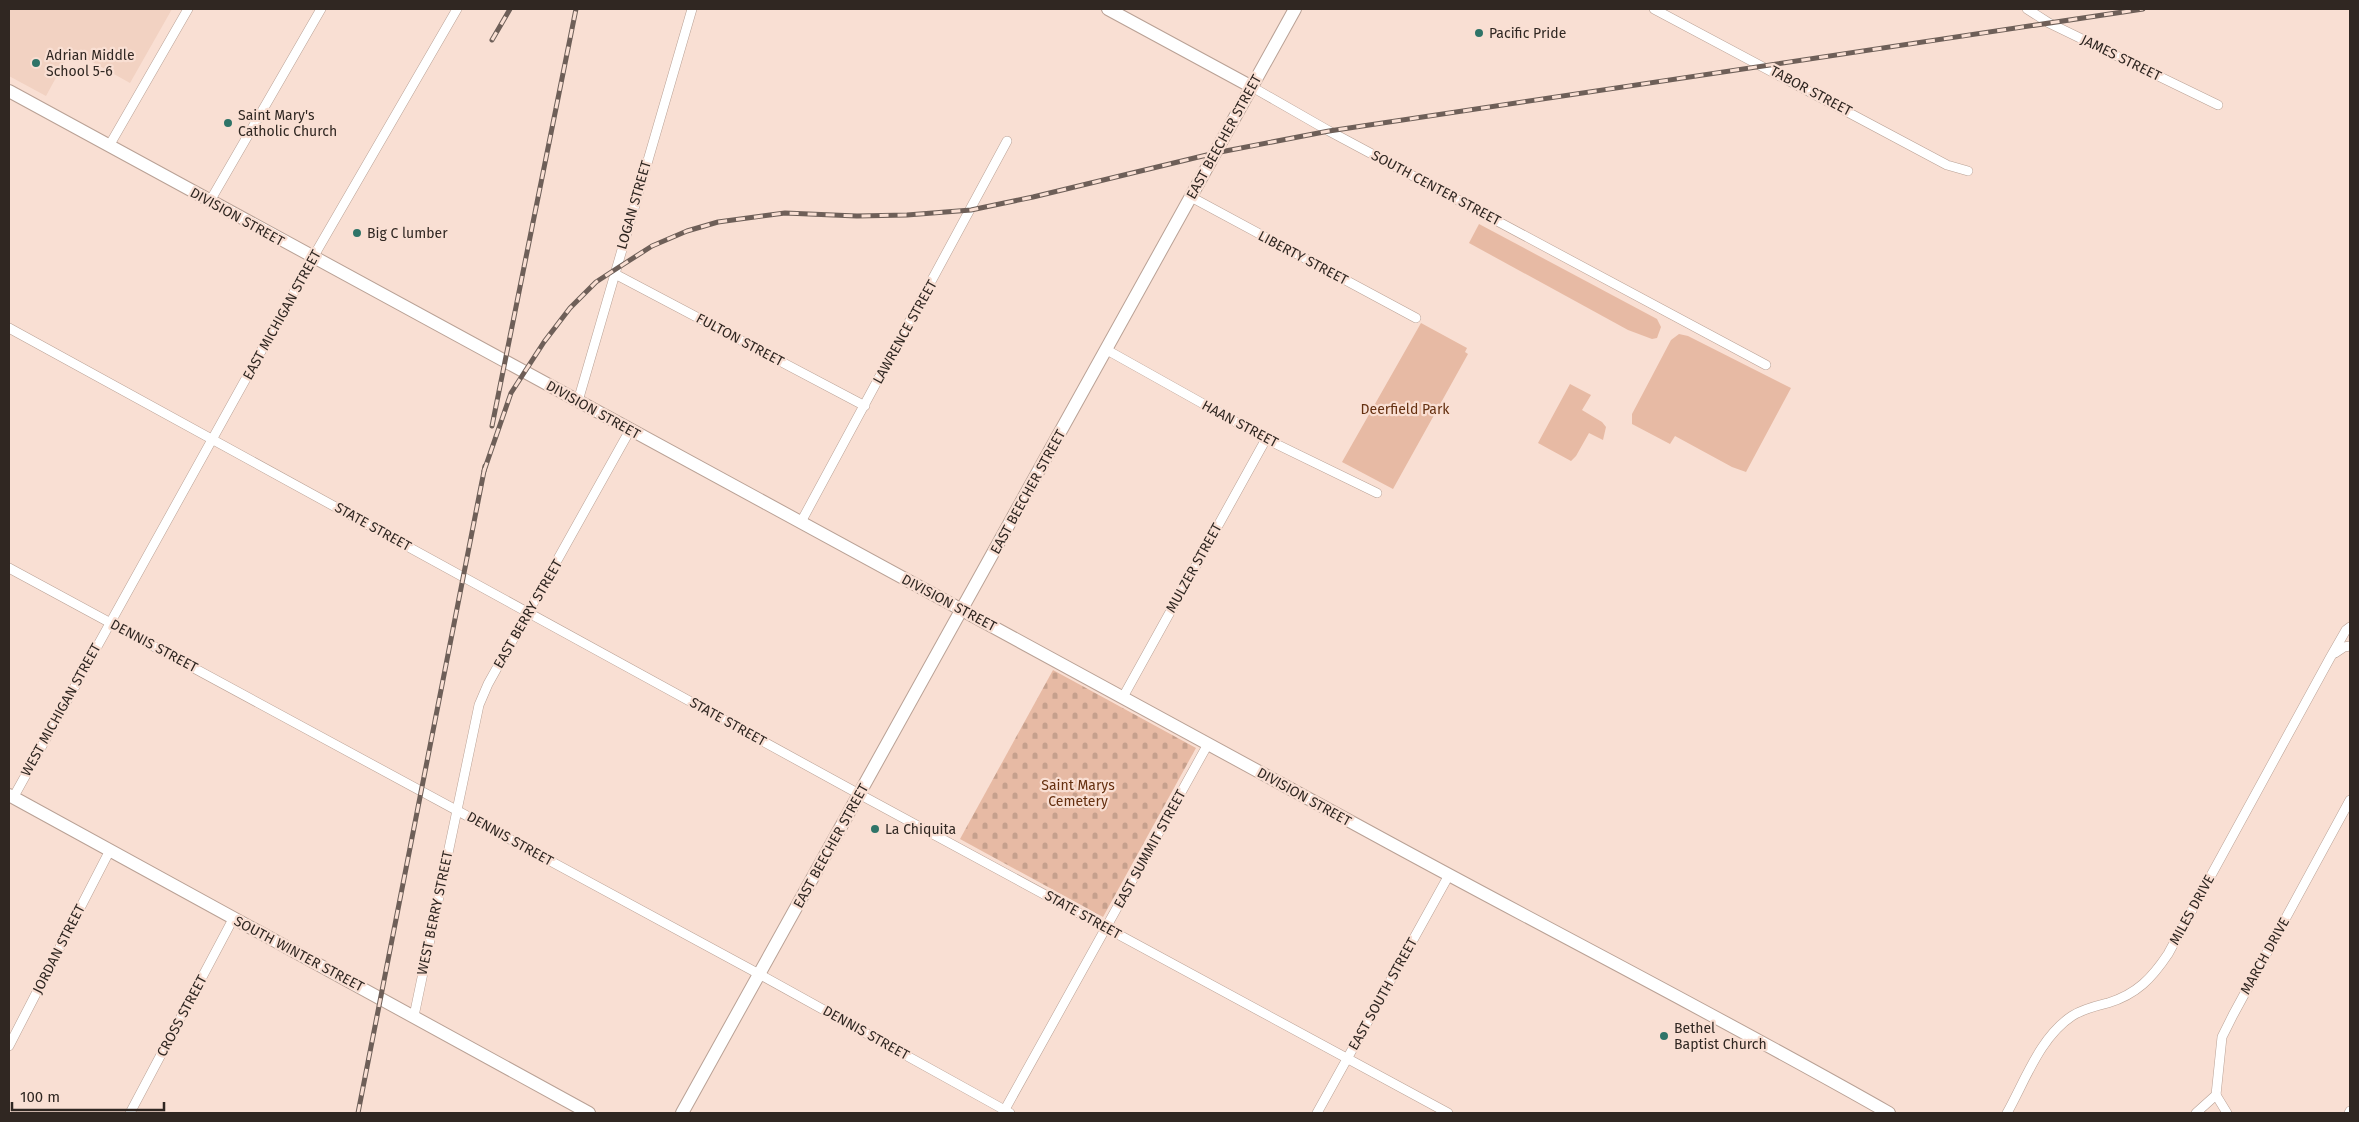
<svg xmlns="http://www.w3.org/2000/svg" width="2359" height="1122" viewBox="0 0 2359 1122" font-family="'Fira Sans',sans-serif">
<defs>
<pattern id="cemetery-stones" width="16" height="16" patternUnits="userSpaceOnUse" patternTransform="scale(1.25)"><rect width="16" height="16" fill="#e7baa4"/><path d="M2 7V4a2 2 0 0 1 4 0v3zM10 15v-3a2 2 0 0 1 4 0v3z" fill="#c6a08d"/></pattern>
</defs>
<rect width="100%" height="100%" fill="#f9dfd3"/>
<polygon fill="#f2d2c2" points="9,9 172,9 130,83 71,50 46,96 9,76"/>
<g fill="#e7baa4">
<polygon points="1479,224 1657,319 1661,327 1657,338 1652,339 1628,330 1469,243"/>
<polygon points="1421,323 1467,348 1465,352 1468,354 1393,489 1342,462"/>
<polygon points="1679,334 1688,336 1791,388 1746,472 1732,467 1675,436 1670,444 1632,424 1632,414 1671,340"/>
<polygon points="1570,384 1591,395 1582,410 1602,422 1606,427 1603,440 1589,433 1576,456 1571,461 1538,443"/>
</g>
<polygon fill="url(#cemetery-stones)" points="1053,670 1196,748 1103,917 960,839"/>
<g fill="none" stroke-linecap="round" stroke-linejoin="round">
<g stroke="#b9a195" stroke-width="10">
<g id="street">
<polyline points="1654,9 1947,165 1968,171"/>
<polyline points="2027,9 2049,23 2218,105"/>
<polyline points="1252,87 1329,131 1766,365"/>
<polyline points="109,146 188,9"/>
<polyline points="1191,197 1416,318"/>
<polyline points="210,201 321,9"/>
<polyline points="615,274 865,406"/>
<polyline points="9,328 859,794 1448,1113"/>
<polyline points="1107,350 1266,439 1377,493"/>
<polyline points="578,401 692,9"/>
<polyline points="801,522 1007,141"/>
<polyline points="9,568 759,974 1010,1113"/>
<polyline points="2335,653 2344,647 2350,646"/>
<polyline points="1123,697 1266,439"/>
<polyline points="13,798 319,247 457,9"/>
<polyline points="414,1016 479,705 488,684 630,430"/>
<polyline points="9,1046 109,852"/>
<polyline points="2216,1095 2227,1113"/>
<polyline points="130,1113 233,919"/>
<polyline points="1003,1113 1208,744"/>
<polyline points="1317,1113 1449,875"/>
<path d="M 2007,1113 C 2025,1081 2040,1037 2072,1016 C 2083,1009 2096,1006 2108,1003 C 2137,994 2152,978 2168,954 L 2330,658 L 2346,630 L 2350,627"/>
<polyline points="2196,1113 2216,1095 2222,1037 2233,1015 2350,800"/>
<polyline points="2349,1113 2350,1111"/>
</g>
</g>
<g stroke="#b9a195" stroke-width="14">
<g id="secondary">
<polyline points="1108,9 1252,87"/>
<path d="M 9,91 C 467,344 928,592 1388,842 C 1555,933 1724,1019 1889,1113"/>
<polyline points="9,795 589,1113"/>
<polyline points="682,1113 1295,9"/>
</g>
</g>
<use href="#street" stroke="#fff" stroke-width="9"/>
<use href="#secondary" stroke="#fff" stroke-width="12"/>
<g stroke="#6e5f58" stroke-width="5">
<g id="rail">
<polyline points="492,40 510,9"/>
<polyline points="492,426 576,9"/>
<polyline points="484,471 511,393 544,342 570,308 596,282 616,269 652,246 687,231 718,222 785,213 857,216 907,215 971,210 1033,197 1215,153 1329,131 2143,9"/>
<polyline points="358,1113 485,466"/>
</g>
</g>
<use href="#rail" stroke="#f9dfd3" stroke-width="3" stroke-dasharray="9" stroke-linecap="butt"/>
</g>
<g fill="#2f7468" stroke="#f9dfd3" stroke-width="2">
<circle cx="1479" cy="33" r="5"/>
<circle cx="36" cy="63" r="5"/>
<circle cx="228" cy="123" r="5"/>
<circle cx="357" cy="233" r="5"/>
<circle cx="875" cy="829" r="5"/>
<circle cx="1664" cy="1036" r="5"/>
</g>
<g text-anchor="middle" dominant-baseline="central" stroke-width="4.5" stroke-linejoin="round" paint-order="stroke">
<g font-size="14" fill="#302722" stroke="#f9dfd3" text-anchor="start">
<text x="1489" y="33">Pacific Pride</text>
<text x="46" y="55">Adrian Middle<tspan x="46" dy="16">School 5-6</tspan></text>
<text x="238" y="115">Saint Mary's<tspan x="238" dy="16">Catholic Church</tspan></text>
<text x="367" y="233">Big C lumber</text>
<text x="885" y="829">La Chiquita</text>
<text x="1674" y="1028">Bethel<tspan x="1674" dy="16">Baptist Church</tspan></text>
</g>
<g font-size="14" fill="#302722" stroke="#f9dfd3">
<text transform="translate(2121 58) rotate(26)">JAMES STREET</text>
<text transform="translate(1811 91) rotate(28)">TABOR STREET</text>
<text transform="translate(1224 137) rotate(-61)">EAST BEECHER STREET</text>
<text transform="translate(1436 188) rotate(28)">SOUTH CENTER STREET</text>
<text transform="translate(634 205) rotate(-74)">LOGAN STREET</text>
<text transform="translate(237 217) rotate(29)">DIVISION STREET</text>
<text transform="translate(1303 258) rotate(28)">LIBERTY STREET</text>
<text transform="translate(282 315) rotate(-61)">EAST MICHIGAN STREET</text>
<text transform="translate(905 332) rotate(-61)">LAWRENCE STREET</text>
<text transform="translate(740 340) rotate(28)">FULTON STREET</text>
<text transform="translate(593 410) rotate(29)">DIVISION STREET</text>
<text transform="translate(1240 424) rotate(28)">HAAN STREET</text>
<text transform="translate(1028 492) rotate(-61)">EAST BEECHER STREET</text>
<text transform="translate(373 527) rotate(29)">STATE STREET</text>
<text transform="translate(1194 568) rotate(-61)">MULZER STREET</text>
<text transform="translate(949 603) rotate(28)">DIVISION STREET</text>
<text transform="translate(528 614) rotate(-60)">EAST BERRY STREET</text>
<text transform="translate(154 646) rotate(28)">DENNIS STREET</text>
<text transform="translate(61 710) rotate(-61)">WEST MICHIGAN STREET</text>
<text transform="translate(728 722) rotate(29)">STATE STREET</text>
<text transform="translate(1304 797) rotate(29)">DIVISION STREET</text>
<text transform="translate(510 839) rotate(29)">DENNIS STREET</text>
<text transform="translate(831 846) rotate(-61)">EAST BEECHER STREET</text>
<text transform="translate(1150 849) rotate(-61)">EAST SUMMIT STREET</text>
<text transform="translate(2192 910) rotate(-61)">MILES DRIVE</text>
<text transform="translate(435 913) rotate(-78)">WEST BERRY STREET</text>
<text transform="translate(1083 915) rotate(29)">STATE STREET</text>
<text transform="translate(59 949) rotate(-63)">JORDAN STREET</text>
<text transform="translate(299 954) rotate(28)">SOUTH WINTER STREET</text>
<text transform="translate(2265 956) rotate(-61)">MARCH DRIVE</text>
<text transform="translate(1383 994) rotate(-61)">EAST SOUTH STREET</text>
<text transform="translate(182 1016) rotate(-62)">CROSS STREET</text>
<text transform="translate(866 1033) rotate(29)">DENNIS STREET</text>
</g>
<g font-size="14" fill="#653010" stroke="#f9dfd3">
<text x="1405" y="409">Deerfield Park</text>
<text x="1078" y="785">Saint Marys<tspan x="1078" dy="16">Cemetery</tspan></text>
</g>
</g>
<rect width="2359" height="1122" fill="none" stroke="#302722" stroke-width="20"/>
<path d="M12 1102v8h152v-8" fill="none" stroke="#302722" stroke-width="2.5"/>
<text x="20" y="1102" font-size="15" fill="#302722" stroke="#f9dfd3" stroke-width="4" paint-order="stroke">100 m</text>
</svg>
